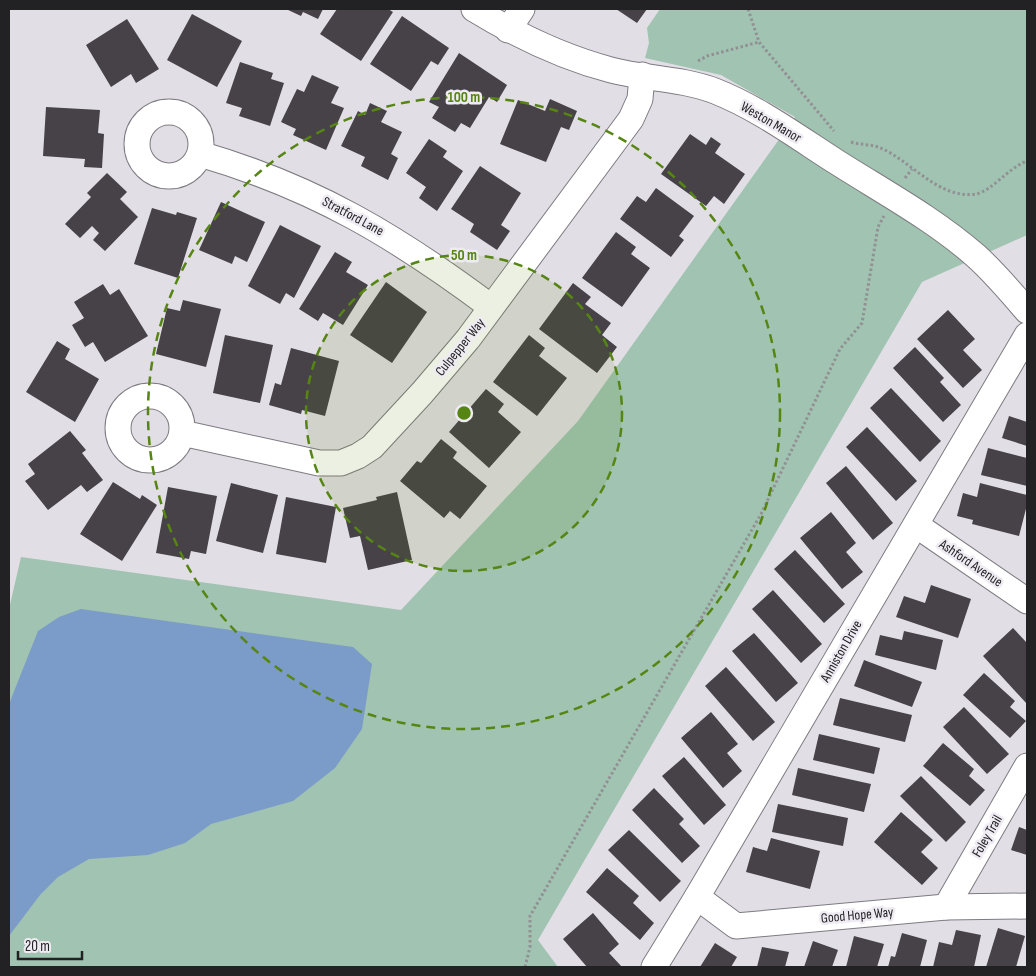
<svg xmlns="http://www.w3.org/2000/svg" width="1036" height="976" viewBox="0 0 1036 976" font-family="'Sofia Sans Condensed',sans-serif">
<rect width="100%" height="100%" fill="#e2dee5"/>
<polygon fill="#a0c4b1" points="660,9 1027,9 1027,235 922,282 538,940 558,967 9,967 9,609 21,557 401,610 578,421 795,117 721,75 645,58 649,43 647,28"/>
<polygon fill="#7b9bc9" points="81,609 353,647 372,664 362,729 335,768 293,801 211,824 185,843 148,855 89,859 58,877 40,895 9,936 9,704 38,631 59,617"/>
<g fill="#464248">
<polygon points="286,9 323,9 318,19 303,12 301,16"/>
<polygon points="337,9 388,9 393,12 361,61 320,34"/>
<polygon points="616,9 647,9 637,23"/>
<polygon points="192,14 242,41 217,87 167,60"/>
<polygon points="402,16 449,48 438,65 431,61 411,91 370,64"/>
<polygon points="127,19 159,69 136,83 131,74 111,87 86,45"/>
<polygon points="459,53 507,85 497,102 489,97 470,128 461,123 455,132 432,118 439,107 429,102"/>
<polygon points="240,62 273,73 271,79 284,83 270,126 239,116 242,108 226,103"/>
<polygon points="312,75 339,87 331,103 344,108 326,150 293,135 296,129 281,122 297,89 304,92"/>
<polygon points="550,99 577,111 569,130 561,127 546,162 500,144 518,100 545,111"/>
<polygon points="370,103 387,111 381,122 402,132 391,154 398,158 388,180 361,166 365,157 341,146 358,111 365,115"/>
<polygon points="46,107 100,110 98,133 104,134 102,168 84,167 85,159 43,156"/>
<polygon points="690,134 706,145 711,137 721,144 715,153 745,174 724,204 714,196 706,206 661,174"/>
<polygon points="429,139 447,151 443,157 463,171 437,211 419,198 426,187 406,173"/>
<polygon points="480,166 521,193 501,225 510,231 497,250 470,232 474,224 451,209"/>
<polygon points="107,173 127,192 120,199 138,217 105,251 93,240 99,233 92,226 80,238 65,224 91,197 87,193"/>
<polygon points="656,188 694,216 679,236 684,240 671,257 620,219 637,196 646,202"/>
<polygon points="221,202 265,222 247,262 235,256 232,264 199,250"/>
<polygon points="152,208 176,215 177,212 197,218 178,278 134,264"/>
<polygon points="280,225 321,246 294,298 286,293 280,304 248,286"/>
<polygon points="616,232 636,247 631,254 650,268 622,307 582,278"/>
<polygon points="335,252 352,262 346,272 368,285 343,325 323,313 318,321 299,309"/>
<polygon points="386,282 427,312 392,363 350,335"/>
<polygon points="573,283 591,297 585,304 611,323 602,335 617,347 597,373 539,329"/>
<polygon points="103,284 110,295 119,289 148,336 105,362 93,342 85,347 72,325 84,318 74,302"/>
<polygon points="183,300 221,309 206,367 156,354 167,308 180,311"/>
<polygon points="948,310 975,339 963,350 982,370 963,388 917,339"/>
<polygon points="225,335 273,345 260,403 213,393"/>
<polygon points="529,335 545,348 539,356 567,378 537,416 493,382"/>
<polygon points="57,341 70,349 65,359 99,379 75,422 26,392"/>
<polygon points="915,347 944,378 940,382 961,405 943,422 893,368"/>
<polygon points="291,348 339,361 325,416 302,410 301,414 269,405 275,383 281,385"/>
<polygon points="891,388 941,441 920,462 870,408"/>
<polygon points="486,389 504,404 498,412 521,432 489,468 449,432"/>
<polygon points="1009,416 1027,422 1027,446 1002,438"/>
<polygon points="867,427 917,481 896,501 846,447"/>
<polygon points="70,431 86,450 82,453 103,480 87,492 81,485 48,510 25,481 35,474 28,464"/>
<polygon points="441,439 457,452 453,458 487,486 460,519 450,511 444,518 400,481 417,461 421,463"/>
<polygon points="988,448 1027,458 1027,486 981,475"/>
<polygon points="846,466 893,523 873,540 826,483"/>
<polygon points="113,482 140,499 142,495 157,505 122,561 80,534"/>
<polygon points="231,483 278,495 263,553 216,541"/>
<polygon points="980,483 1027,495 1027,505 1019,536 972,524 973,520 957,516 963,493 977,497"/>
<polygon points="168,487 217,496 206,554 191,551 189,559 156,553"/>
<polygon points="397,492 412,560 368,570 360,536 350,538 343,508 377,500 376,497"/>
<polygon points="286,497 336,507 326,563 276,554"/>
<polygon points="831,512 856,543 846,552 863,572 842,589 800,538"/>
<polygon points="795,550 845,604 824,623 774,569"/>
<polygon points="931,585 971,599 958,638 896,617 904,596 925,603"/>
<polygon points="773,590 822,644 801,663 752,609"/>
<polygon points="1013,628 1027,643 1027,704 983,656"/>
<polygon points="904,631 943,640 936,670 875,655 880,635 902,640"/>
<polygon points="754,633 798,683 776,702 732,651"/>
<polygon points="864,660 922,682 912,707 854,686"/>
<polygon points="726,667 775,722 753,741 705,686"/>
<polygon points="984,673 1015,701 1010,707 1026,721 1010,738 963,695"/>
<polygon points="840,698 912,715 905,742 833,725"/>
<polygon points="964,707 1009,754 987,774 943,727"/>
<polygon points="711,712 738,744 727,753 742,771 723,788 681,738"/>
<polygon points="819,734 880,748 874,774 813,760"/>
<polygon points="943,743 974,769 969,776 985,790 970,806 923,766"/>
<polygon points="684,757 726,805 704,825 662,776"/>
<polygon points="798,768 871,784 864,812 792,795"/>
<polygon points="921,776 966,822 946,842 900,796"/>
<polygon points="654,788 684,819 679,824 700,846 682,863 632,810"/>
<polygon points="778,804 848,818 843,846 772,832"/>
<polygon points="901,812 933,840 921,852 938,868 922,885 874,842"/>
<polygon points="1019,827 1027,830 1027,855 1011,850"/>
<polygon points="629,830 681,881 660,902 608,850"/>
<polygon points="771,838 820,851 810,889 746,872 753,847 767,851"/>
<polygon points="607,868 639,896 633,903 654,923 640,940 586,892"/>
<polygon points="593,913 619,944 609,953 622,967 587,967 563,939"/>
<polygon points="998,928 1025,936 1016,967 986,967"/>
<polygon points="956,930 981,935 974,967 933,967 939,942 952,945"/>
<polygon points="902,933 927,940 920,967 888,967 891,956 895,957"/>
<polygon points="854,936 884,944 877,967 846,967"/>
<polygon points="813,941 838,950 832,967 804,967"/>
<polygon points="715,943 737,957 731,967 700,967"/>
<polygon points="762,947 789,952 785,967 757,967"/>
</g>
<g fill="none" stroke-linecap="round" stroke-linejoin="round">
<g stroke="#7e7b81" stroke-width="27">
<g id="minor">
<path d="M 474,9 C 518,36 562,57 611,70 C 645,79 681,78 715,91 C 758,108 796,136 835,161 C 882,191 934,219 976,256 C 995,273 1011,292 1027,311"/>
<polyline points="508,30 522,9"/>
<circle cx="169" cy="144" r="32"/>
<path d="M 200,154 C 314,187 396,236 491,307"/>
<circle cx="150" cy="428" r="32"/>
<polyline points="182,433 319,463 341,463 358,456 372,447 422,393 468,339 631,119 640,99 642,75"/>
<polyline points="916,525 1027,601"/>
<polyline points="697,897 736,926 946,907 1027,906"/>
<polyline points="946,907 1027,766"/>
<polyline points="654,967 697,897 1027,335"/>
</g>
</g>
<g stroke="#939095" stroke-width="3" stroke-dasharray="2.5 2.5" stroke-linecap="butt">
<polyline points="748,9 759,42 834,131"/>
<polyline points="698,61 707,56 759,42"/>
<path d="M 851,142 C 860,145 869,144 878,147 C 910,159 938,200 976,194 C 992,191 1008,168 1027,161"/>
<polyline points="905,178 912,169"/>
<polyline points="525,967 530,947 530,916 761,514 840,349 862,323 878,227 884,216"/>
</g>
<use href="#minor" stroke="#fff" stroke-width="25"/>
</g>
<circle cx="464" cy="413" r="158" fill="#578513" fill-opacity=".12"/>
<g fill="none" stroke="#578513" stroke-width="2.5" stroke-dasharray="9 6">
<circle cx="464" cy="413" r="158"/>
<circle cx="464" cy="413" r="316"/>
</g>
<g text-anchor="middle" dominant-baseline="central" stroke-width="5" stroke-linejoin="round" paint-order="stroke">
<g font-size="14" fill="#222123" stroke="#efebf2">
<text transform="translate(771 122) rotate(30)">Weston Manor</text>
<text transform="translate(353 216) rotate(28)">Stratford Lane</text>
<text transform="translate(460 347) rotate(-51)">Culpepper Way</text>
<text transform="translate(971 563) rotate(34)">Ashford Avenue</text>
<text transform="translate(841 651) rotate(-60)">Anniston Drive</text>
<text transform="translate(987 836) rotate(-60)">Foley Trail</text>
<text transform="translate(857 915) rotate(-5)">Good Hope Way</text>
</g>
</g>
<circle cx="464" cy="413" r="8" fill="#578513" stroke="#efebf2" stroke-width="2.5"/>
<g font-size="15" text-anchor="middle" font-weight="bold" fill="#578513" stroke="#efebf2" stroke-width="5" stroke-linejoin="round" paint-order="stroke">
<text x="464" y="102">100 m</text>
<text x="464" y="260">50 m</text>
</g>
<rect width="1036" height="976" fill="none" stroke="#222123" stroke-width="20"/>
<path d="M18 951v8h64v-8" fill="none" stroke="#222123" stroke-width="2.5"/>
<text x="25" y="951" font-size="15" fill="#222123" stroke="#efebf2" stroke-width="4" paint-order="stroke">20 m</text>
</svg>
